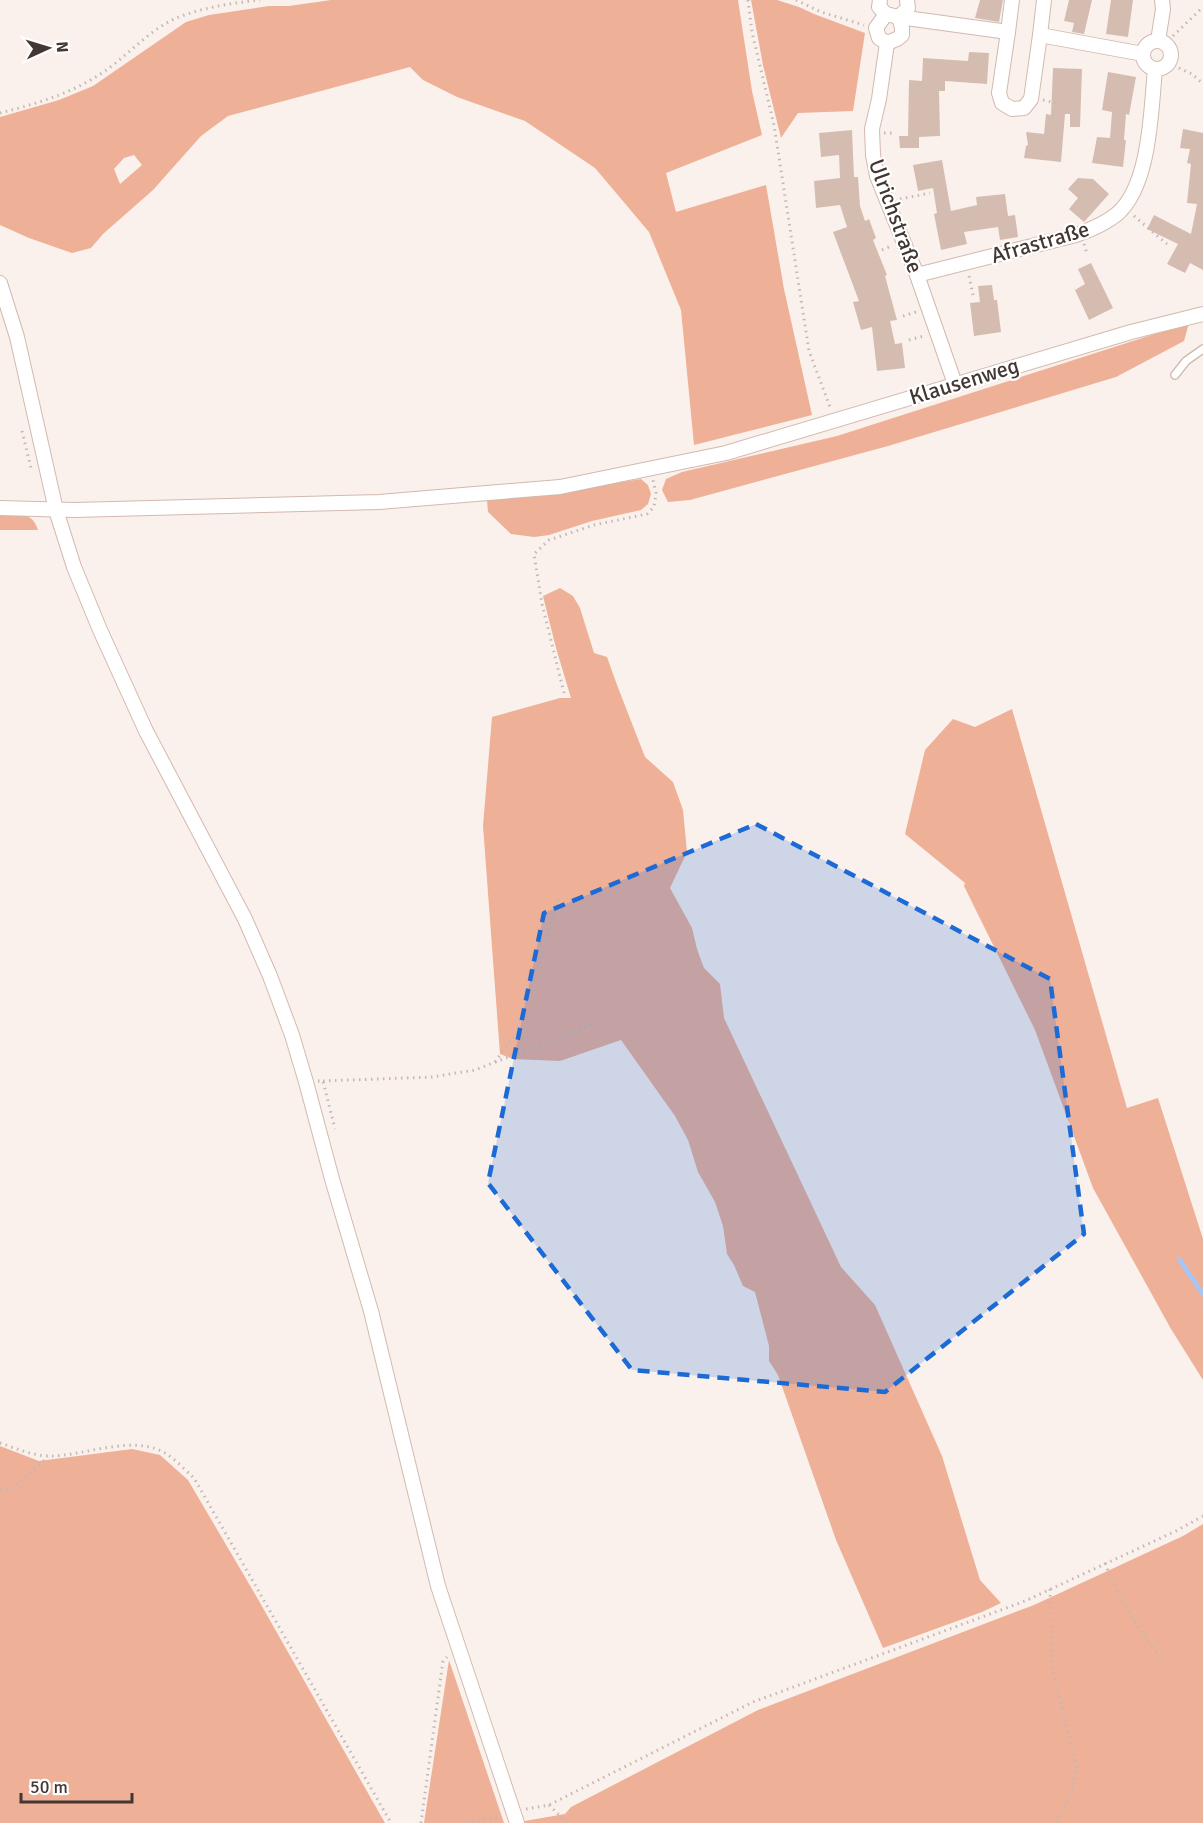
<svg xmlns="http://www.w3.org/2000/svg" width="1203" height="1823" viewBox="0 0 1203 1823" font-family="Signika,sans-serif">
<rect width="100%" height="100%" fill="#fbf1ec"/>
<g fill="#eeb096" fill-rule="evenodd">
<path d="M 331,0 L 738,0 L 752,91 L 762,135 L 666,173 L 676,212 L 766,185 L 784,289 L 812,415 L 694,445 L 681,310 L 649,232 L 595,168 L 525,121 L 457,97 L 423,80 L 410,67 L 228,116 L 201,136 L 153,190 L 103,234 L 91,248 L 72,253 L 29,238 L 0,225 L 0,117 L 59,100 L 93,86 L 186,22 L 209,15 L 269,6 L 289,6 ZM 134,155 L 142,165 L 120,184 L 114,169 L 124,158 Z"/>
<polygon points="751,0 777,0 799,7 814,14 865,33 853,111 798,113 781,138 763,65"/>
<polygon points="1189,323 1184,341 1116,377 888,446 690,500 668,502 662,490 666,479 682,472 837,436"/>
<polygon points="641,479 648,485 651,494 648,504 641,510 592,521 549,535 534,537 511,534 488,512 487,500 558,492"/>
<path d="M 0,515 C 17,515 32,510 38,530 L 0,530 Z"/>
<polygon points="560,588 573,596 580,608 594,653 607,657 617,685 645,757 673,782 683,810 687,852 670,888 692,928 697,949 704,968 720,984 724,1018 841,1267 875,1305 942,1456 980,1580 1001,1603 982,1612 883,1648 836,1540 778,1375 769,1361 769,1346 755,1292 743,1286 734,1265 727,1254 723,1226 715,1202 698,1172 688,1140 675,1116 621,1040 560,1061 513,1059 500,1054 483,826 492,717 560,698 571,698 556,648 543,596"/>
<polygon points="1012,709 1127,1108 1158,1098 1203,1239 1203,1380 1171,1329 1093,1188 1035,1030 964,886 965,883 905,834 925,750 953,719 975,727"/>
<polygon points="0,1446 39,1461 132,1449 160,1455 188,1480 255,1594 385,1823 0,1823"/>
<polygon points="1203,1524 1203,1823 513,1823 565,1814 571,1807 758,1710 1034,1605 1183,1536"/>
<polygon points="449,1660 504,1823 424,1823"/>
</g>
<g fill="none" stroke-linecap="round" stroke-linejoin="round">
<polyline stroke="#a3c7fc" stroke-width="4.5" points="1179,1259 1203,1294"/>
</g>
<g fill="#d5bcb1">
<polygon points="980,0 1003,0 999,22 975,18"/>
<polygon points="1069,0 1092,0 1084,34 1072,32 1074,23 1064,21"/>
<polygon points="1111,0 1133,0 1128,37 1106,34"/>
<polygon points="969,52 989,53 987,84 945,81 945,91 939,91 940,136 919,137 919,148 900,148 899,136 908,136 909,80 922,81 923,58 968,61"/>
<polygon points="1053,68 1082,69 1080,127 1070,127 1070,114 1065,114 1061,162 1024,158 1026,146 1028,145 1026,132 1044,134 1046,114 1051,115"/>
<polygon points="1108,72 1136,77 1129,115 1126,114 1124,140 1126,140 1123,167 1092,163 1097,137 1110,138 1112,112 1102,110"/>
<polygon points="1183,129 1203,133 1203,270 1190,263 1185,273 1167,264 1178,244 1147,229 1154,215 1191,234 1197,204 1187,203 1191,164 1187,163 1190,149 1180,148"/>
<polygon points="852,130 854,177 858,177 860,206 865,221 869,219 876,238 873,240 887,275 885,276 897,320 890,321 895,344 902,343 905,368 877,371 872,327 861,330 853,302 859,301 833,232 847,227 840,205 816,208 814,181 840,178 839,155 821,157 819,133"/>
<polygon points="942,160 951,211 977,205 976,197 1005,194 1008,216 1015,215 1018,237 1000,240 998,227 964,232 967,244 941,250 934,214 937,213 933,188 918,191 913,165"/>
<polygon points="1078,178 1093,179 1109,194 1084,222 1069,209 1078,198 1068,189"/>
<polygon points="1091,263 1113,308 1089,320 1075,290 1085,284 1078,269"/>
<polygon points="992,285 994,300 997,300 1001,332 974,336 970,303 980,302 978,286"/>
</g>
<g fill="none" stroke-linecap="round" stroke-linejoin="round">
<g stroke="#d2b9af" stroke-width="10">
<polyline id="service" points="1175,375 1186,361 1203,349"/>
</g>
<g stroke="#d2b9af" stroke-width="16">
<g id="minor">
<polyline points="880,0 879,7 886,14 899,17 908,8 907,0"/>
<polyline points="1044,0 1040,35 1143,54"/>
<polyline points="886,14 876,28 879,38 887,43 879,99 872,129 873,155 877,176 917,275 955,384"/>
<polyline points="1008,32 1012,0"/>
<polyline points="1158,41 1163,9 1162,0"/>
<circle cx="1157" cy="55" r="14"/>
<polyline points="887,43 897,39 902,35 902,28 899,17 1008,32 999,93 1002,103 1012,109 1024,108 1031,99 1040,35"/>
<path d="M 917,275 L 1076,235 C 1090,230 1105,224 1117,214 C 1150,186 1151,111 1155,69"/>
<polyline points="0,283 17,337 56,510 74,567 100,630 146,731 245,919 270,976 292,1035 306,1082 332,1179 371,1311 438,1586 517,1823"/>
<polyline points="0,508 74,510 379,502 560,487 726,453 1131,332 1203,314"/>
</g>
</g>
<g stroke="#c3b9b4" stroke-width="3" stroke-dasharray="1.5 4.5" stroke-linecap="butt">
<polyline points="748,0 752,32 774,125 809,351 830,407"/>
<polyline points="796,0 821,12 864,25"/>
<polyline points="1173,36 1203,7"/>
<polyline points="1168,63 1192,74 1203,84"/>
<polyline points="1043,100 1056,103"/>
<path d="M 0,113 C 32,105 66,95 94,78 C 124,61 148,29 179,17 C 205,7 233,3 260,0"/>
<polyline points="884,133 894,133"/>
<polyline points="900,199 930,193"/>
<polyline points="1134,216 1167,244"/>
<polyline points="1084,244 1087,254"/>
<polyline points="882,250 891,246"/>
<polyline points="969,276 973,295"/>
<polyline points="903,316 916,312"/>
<polyline points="909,340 924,336"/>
<polyline points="22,431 31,468"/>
<polyline points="564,693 542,604 534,554 549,540 594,525 647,514 654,507 656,493 653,480"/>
<polyline points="495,1062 516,1033 559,899"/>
<polyline points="318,1081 323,1081 335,1129"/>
<polyline points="323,1081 432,1077 475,1070 598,1022"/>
<path d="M 0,1443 C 15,1448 33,1456 50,1456 C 84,1456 133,1434 165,1453 C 175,1459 185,1470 194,1478 L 391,1823"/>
<polyline points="0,1490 10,1490 48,1457"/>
<path d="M 1105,1563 C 1119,1599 1137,1627 1160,1657"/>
<polyline points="1050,1589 1052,1669 1077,1767 1072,1791 1059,1816 1058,1823"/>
<polyline points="549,1805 567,1823"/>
<polyline points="526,1809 549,1805 753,1702 1025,1601 1176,1531 1203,1516"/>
<polyline points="421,1823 443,1661 447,1657"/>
<polyline points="466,1823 500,1816"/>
</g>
<use href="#service" stroke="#fff" stroke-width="7"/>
<use href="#minor" stroke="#fff" stroke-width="14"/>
</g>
<path fill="#1c6ad5" fill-opacity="0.2" stroke="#1c6ad5" stroke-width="4.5" stroke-dasharray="12 8" stroke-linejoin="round" d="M 756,824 L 1050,979 L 1084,1234 L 885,1392 L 632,1370 L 488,1183 L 544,913 Z"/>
<g text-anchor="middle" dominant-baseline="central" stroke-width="4.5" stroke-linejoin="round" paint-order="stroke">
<g font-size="22" fill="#423733" stroke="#fff">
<text transform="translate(896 216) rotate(70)">Ulrichstraße</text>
<text transform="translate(1040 242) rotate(-16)">Afrastraße</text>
<text transform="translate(964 381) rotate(-17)">Klausenweg</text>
</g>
</g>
<g transform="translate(48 48) rotate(86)" stroke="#ffffff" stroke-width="4.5" paint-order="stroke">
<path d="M0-4.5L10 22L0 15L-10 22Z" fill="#423733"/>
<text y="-9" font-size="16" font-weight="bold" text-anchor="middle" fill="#423733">N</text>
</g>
<path d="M21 1793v9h111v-9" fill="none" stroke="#423733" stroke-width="3"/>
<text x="30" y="1793" font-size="18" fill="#423733" stroke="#ffffff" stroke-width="4.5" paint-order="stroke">50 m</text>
</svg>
